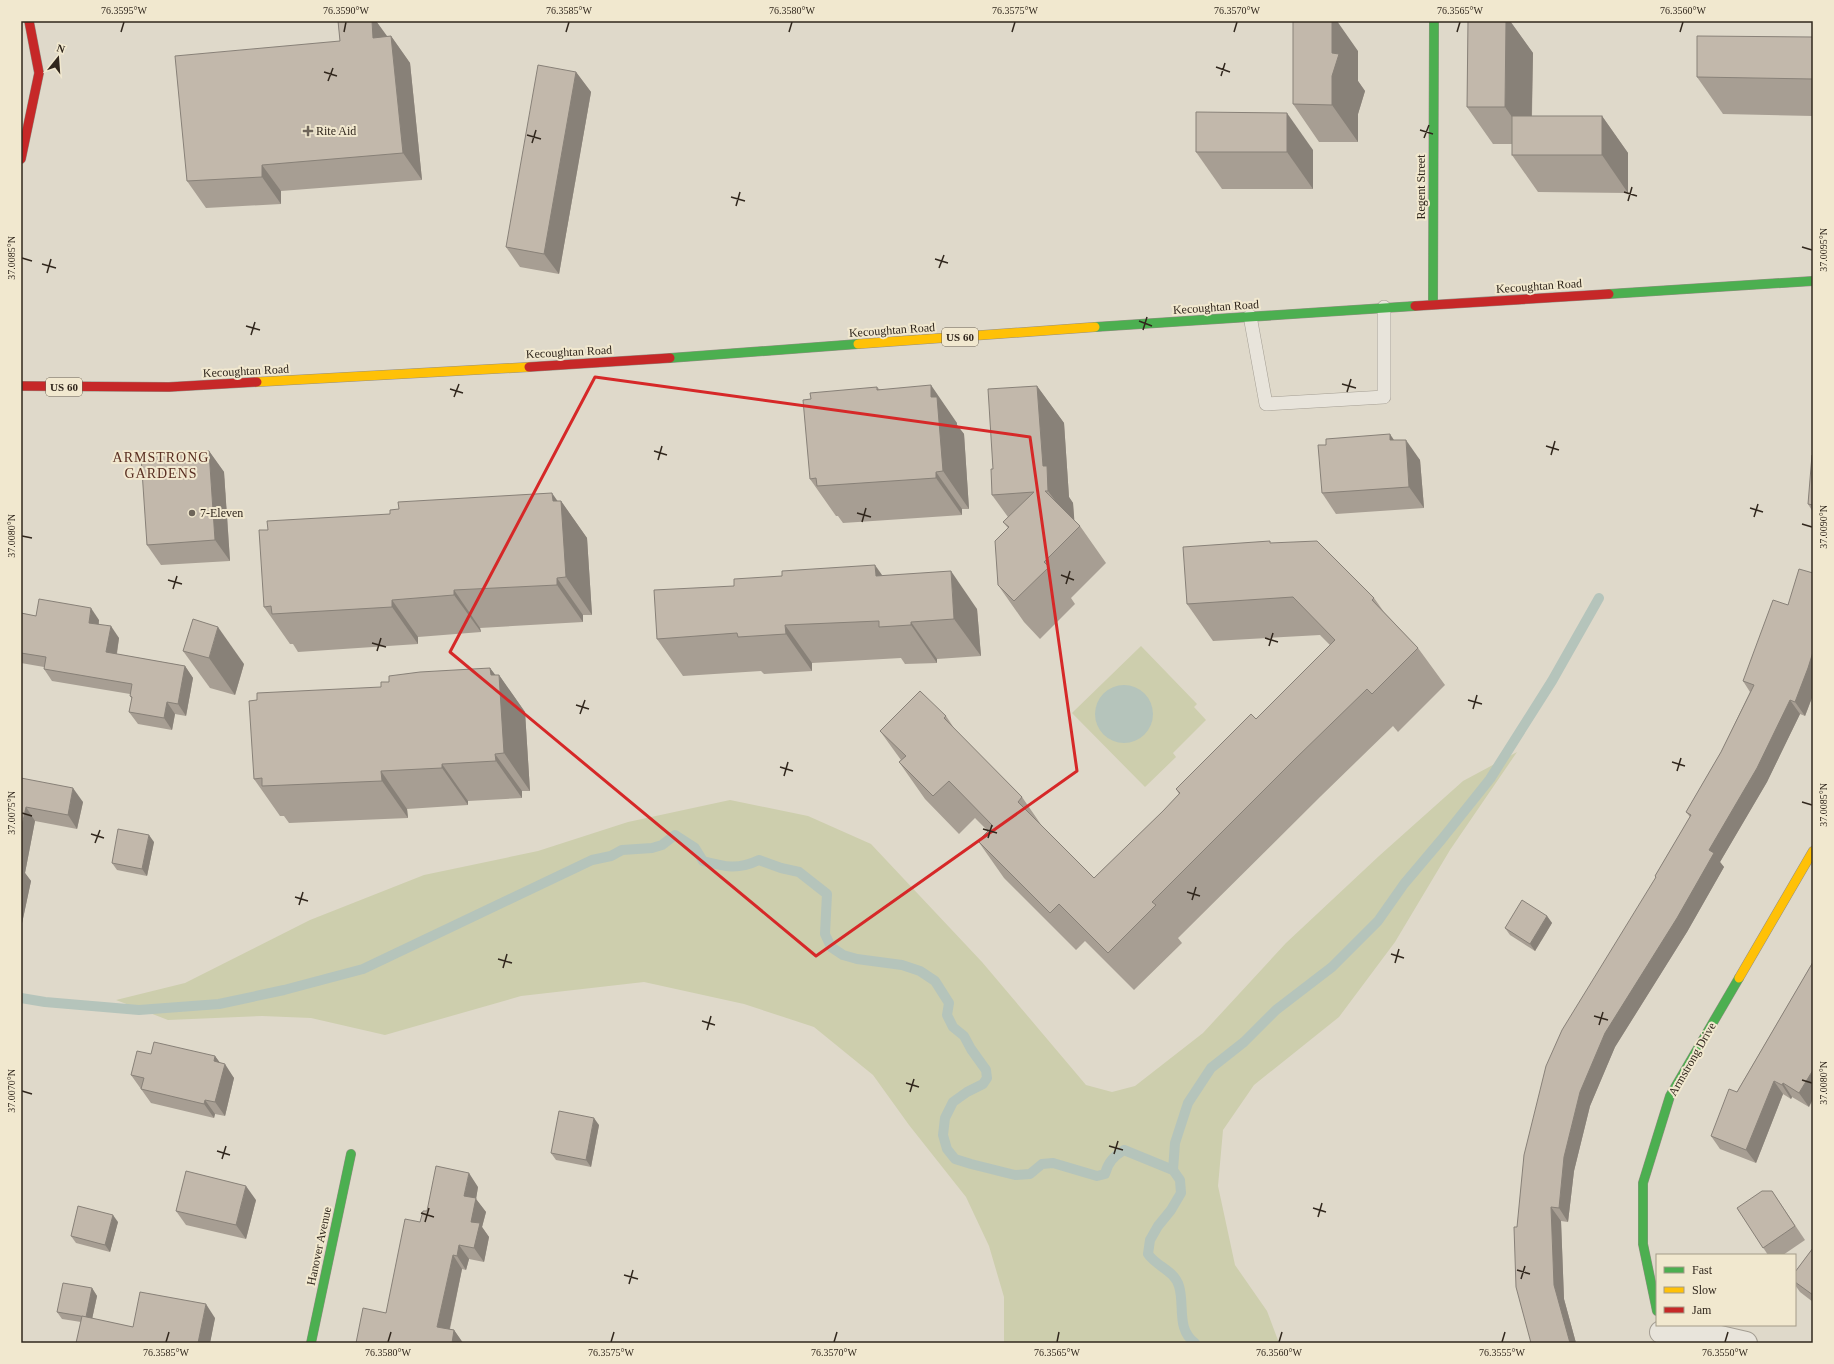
<svg xmlns="http://www.w3.org/2000/svg" width="1834" height="1364" viewBox="0 0 1834 1364" font-family="'Times New Roman',serif">
<rect width="100%" height="100%" fill="#dfd9ca"/>
<g fill="#cdcead">
<polygon points="1141,646 1197,704 1194,707 1206,720 1173,753 1176,757 1145,787 1072,713"/>
<polygon points="1517,752 1450,850 1395,942 1339,1017 1254,1085 1223,1130 1218,1186 1235,1265 1267,1311 1279,1343 1004,1343 1004,1297 989,1246 966,1197 909,1125 873,1075 814,1027 744,1004 644,982 521,996 385,1035 311,1018 262,1016 168,1020 116,1000 185,983 310,920 424,875 538,851 628,822 730,800 808,816 871,844 982,962 1086,1085 1112,1092 1135,1086 1203,1033 1286,943 1379,856 1463,781"/>
</g>
<circle fill="#b5c4bb" cx="1124" cy="714" r="29"/>
<g fill="none" stroke-linecap="round" stroke-linejoin="round">
<g stroke="#b5c4bb" stroke-width="10">
<path d="M 21,998 L 45,1002 L 139,1010 L 219,1004 L 284,990 L 363,969 L 592,860 L 611,856 L 622,850 L 652,848 L 662,845 L 675,835 L 695,848 L 703,861 C 725,867 738,870 759,860 L 781,868 L 799,872 L 827,894 L 825,934 L 831,947 L 843,955 L 857,959 L 902,965 L 920,971 L 935,981 L 949,1003 L 947,1015 L 953,1027 L 964,1036 L 971,1049 L 986,1070 L 987,1078 L 983,1084 L 967,1092 L 953,1102 L 945,1118 L 943,1135 L 947,1149 L 955,1159 L 971,1164 L 1015,1175 L 1030,1174 L 1042,1164 L 1053,1163 L 1097,1176 L 1105,1174 C 1108,1162 1114,1156 1124,1150 L 1173,1170 L 1180,1180 L 1181,1193 L 1171,1210 L 1158,1226 L 1150,1240 L 1148,1254 C 1157,1267 1174,1270 1179,1286 C 1185,1306 1176,1329 1195,1343"/>
<polyline points="1173,1170 1175,1143 1188,1103 1211,1068 1244,1042 1276,1010 1332,967 1378,921 1404,884 1442,839 1490,779 1552,681 1599,598"/>
</g>
<g stroke="#a49e93" stroke-width="14">
<polyline id="lane" points="1250,316 1266,404 1384,397 1384,307"/>
</g>
<g stroke="#a49e93" stroke-width="24">
<polyline id="street" points="1661,1332 1707,1334 1746,1343"/>
</g>
<g stroke="#948e84" stroke-width="10">
<g id="fast">
<polyline points="1609,294 1813,281"/>
<polyline points="1433,304 1434,21"/>
<polyline points="1095,327 1415,306"/>
<polyline points="670,358 858,344"/>
<polyline points="1657,1311 1643,1244 1643,1183 1670,1096 1739,978"/>
<polyline points="311,1343 351,1154"/>
</g>
</g>
<g stroke="#948e84" stroke-width="10">
<g id="slow">
<polyline points="858,344 1095,327"/>
<polyline points="257,382 529,367"/>
<polyline points="1739,978 1813,851"/>
</g>
</g>
<g stroke="#948e84" stroke-width="10">
<g id="jam">
<polyline points="21,159 39,73 29,21"/>
<polyline points="1415,306 1609,294"/>
<polyline points="529,367 670,358"/>
<polyline points="21,386 169,387 257,382"/>
</g>
</g>
<use href="#lane" stroke="#e8e4db" stroke-width="13"/>
<use href="#street" stroke="#e8e4db" stroke-width="22"/>
<use href="#fast" stroke="#4caf50" stroke-width="9"/>
<use href="#slow" stroke="#ffc107" stroke-width="9"/>
<use href="#jam" stroke="#c62828" stroke-width="9"/>
</g>
<g fill="#a79e93">
<polygon points="338,21 376,21 387,37 391,36 410,63 422,180 281,191 281,204 206,208 187,181 340,41"/>
<polygon points="1468,21 1510,21 1533,53 1532,116 1602,116 1628,153 1628,193 1538,192 1512,155 1512,144 1493,144 1467,107"/>
<polygon points="1813,37 1813,116 1723,114 1697,77"/>
<polygon points="1358,51 1358,81 1365,91 1358,114 1358,142 1319,142 1293,104"/>
<polygon points="576,72 591,92 559,274 520,267 506,247"/>
<polygon points="1313,150 1313,189 1222,189 1196,152"/>
<polygon points="1037,386 1064,423 1069,497 1073,503 1074,520 1080,526 1106,563 1071,598 1075,604 1040,639 1024,622 998,585 1008,528 1003,522 1008,517 992,495 993,469"/>
<polygon points="877,387 879,389 957,423 957,425 964,434 969,509 962,509 962,515 843,523 838,516 836,516 810,479 811,399"/>
<polygon points="1394,440 1420,460 1424,508 1336,514 1322,493 1326,445"/>
<polygon points="209,451 224,472 230,561 161,565 147,545"/>
<polygon points="1813,455 1813,512 1808,504"/>
<polygon points="561,501 587,538 592,615 583,615 583,622 480,628 481,632 418,637 418,644 298,652 293,644 290,644 264,607 268,530 390,514"/>
<polygon points="1271,543 1374,598 1384,612 1418,648 1445,685 1398,732 1393,726 1321,796 1178,938 1182,943 1134,990 1085,941 1076,950 1004,878 978,841 988,831 975,818 959,834 925,799 899,762 901,760 880,731 946,716 956,731 1022,797 1042,826 1094,878 1163,811 1179,794 1176,789 1256,719 1330,645 1320,635 1213,641 1187,604"/>
<polygon points="1813,573 1813,695 1805,716 1800,714 1767,782 1720,862 1724,867 1687,932 1615,1047 1590,1106 1574,1171 1568,1222 1561,1221 1564,1299 1576,1343 1531,1343 1517,1227 1656,878 1655,876 1690,817 1686,812 1721,752 1750,692 1743,681 1788,605"/>
<polygon points="883,576 977,609 981,656 937,659 937,663 905,664 901,658 812,663 812,671 764,674 761,671 683,676 657,639 734,586"/>
<polygon points="21,613 36,616 99,620 99,624 119,638 117,654 185,666 193,678 186,716 175,714 172,730 138,724 129,712 132,699 130,696 130,694 52,681 44,669 44,667 21,663"/>
<polygon points="183,651 244,664 235,695 210,688"/>
<polygon points="490,668 495,675 499,675 525,712 530,791 522,791 522,798 468,801 468,805 407,809 408,818 289,823 284,816 280,816 254,779 381,687 389,682"/>
<polygon points="21,778 83,802 77,829 35,821 25,873 31,881 21,928"/>
<polygon points="154,842 147,876 117,870 112,863"/>
<polygon points="1547,916 1552,923 1535,951 1510,935 1505,928"/>
<polygon points="1813,962 1809,1107 1792,1097 1791,1099 1783,1094 1756,1163 1720,1149 1711,1136"/>
<polygon points="151,1054 215,1056 219,1062 234,1078 225,1116 215,1114 214,1118 151,1103 131,1075"/>
<polygon points="599,1125 591,1167 556,1160 551,1153"/>
<polygon points="478,1187 476,1199 486,1212 482,1227 489,1237 484,1262 469,1259 466,1270 462,1269 450,1329 454,1330 463,1343 356,1343 386,1313 420,1222 427,1211"/>
<polygon points="1772,1191 1805,1240 1783,1255 1768,1255 1737,1208"/>
<polygon points="256,1200 246,1239 186,1225 176,1211"/>
<polygon points="118,1222 110,1252 76,1243 71,1236"/>
<polygon points="1813,1248 1813,1302 1800,1292 1795,1285 1795,1272"/>
<polygon points="92,1288 97,1296 92,1319 133,1327 215,1318 210,1343 76,1343 81,1322 62,1319 57,1312"/>
</g>
<g fill="#888178">
<polygon points="372,21 376,21 390,40 373,38"/>
<polygon points="1332,21 1337,21 1358,51 1358,81 1365,91 1358,114 1358,142 1332,105"/>
<polygon points="1506,21 1510,21 1533,53 1531,144 1505,107"/>
<polygon points="391,36 410,63 422,180 403,153"/>
<polygon points="576,72 591,92 559,274 544,254"/>
<polygon points="1287,113 1313,150 1313,189 1287,152"/>
<polygon points="1602,116 1628,153 1628,193 1602,155"/>
<polygon points="262,165 281,191 281,204 262,177"/>
<polygon points="931,385 957,423 957,425 964,434 969,509 943,471 931,397"/>
<polygon points="1037,386 1064,423 1069,497 1073,503 1075,528 1048,491 1043,466"/>
<polygon points="1390,434 1404,455 1390,440"/>
<polygon points="1406,440 1420,460 1424,508 1409,487"/>
<polygon points="209,451 224,472 230,561 215,540"/>
<polygon points="936,472 962,509 962,515 936,478"/>
<polygon points="552,493 561,506 561,501 587,538 592,615 566,577 553,501"/>
<polygon points="875,565 901,602 876,576"/>
<polygon points="951,571 977,609 981,656 954,619"/>
<polygon points="557,578 583,615 583,622 557,585"/>
<polygon points="454,590 480,628 481,632 454,595"/>
<polygon points="392,600 418,637 418,644 392,607"/>
<polygon points="91,608 99,620 97,634 89,623"/>
<polygon points="911,622 937,659 937,663 911,625"/>
<polygon points="785,625 812,663 812,671 786,634"/>
<polygon points="111,626 119,638 115,664 106,652"/>
<polygon points="218,627 244,664 235,695 209,658"/>
<polygon points="1813,652 1813,695 1805,716 1795,702"/>
<polygon points="185,666 193,678 186,716 178,704"/>
<polygon points="490,668 500,681 499,675 525,712 530,791 504,753 491,675"/>
<polygon points="1790,700 1800,714 1767,782 1720,862 1724,867 1687,932 1615,1047 1590,1106 1574,1171 1568,1222 1559,1208 1564,1157 1580,1092 1605,1033 1709,850"/>
<polygon points="167,702 175,714 172,730 164,718"/>
<polygon points="495,754 522,791 522,798 496,761"/>
<polygon points="442,764 468,801 468,805 442,768"/>
<polygon points="381,771 407,809 408,818 382,781"/>
<polygon points="73,788 83,802 77,829 68,815"/>
<polygon points="26,807 35,821 25,873 31,881 21,928 21,830"/>
<polygon points="149,835 154,842 147,876 142,869"/>
<polygon points="1547,916 1552,923 1535,951 1530,944"/>
<polygon points="215,1056 224,1068 225,1064 234,1078 225,1116 215,1102 214,1061"/>
<polygon points="1813,1070 1813,1099 1809,1107 1799,1093"/>
<polygon points="1774,1081 1783,1094 1756,1163 1746,1150"/>
<polygon points="1783,1083 1792,1097 1791,1099 1782,1085"/>
<polygon points="205,1100 215,1114 214,1118 204,1104"/>
<polygon points="594,1118 599,1125 591,1167 586,1160"/>
<polygon points="469,1173 478,1187 476,1199 486,1212 482,1227 489,1237 484,1262 474,1248 464,1196"/>
<polygon points="246,1186 256,1200 246,1239 236,1225"/>
<polygon points="1551,1207 1561,1221 1564,1299 1576,1343 1570,1343 1554,1285"/>
<polygon points="113,1215 118,1222 110,1252 105,1245"/>
<polygon points="459,1245 469,1259 466,1270 457,1256"/>
<polygon points="453,1255 462,1269 447,1341 437,1327"/>
<polygon points="92,1288 97,1296 91,1324 86,1317"/>
<polygon points="206,1304 215,1318 210,1343 198,1343"/>
<polygon points="454,1330 463,1343 452,1343"/>
</g>
<g fill="#c2b8ab" stroke="#888178">
<polygon points="338,21 372,21 373,38 391,36 403,153 262,165 262,177 187,181 175,56 340,41"/>
<polygon points="1293,21 1332,21 1332,53 1339,54 1332,76 1332,105 1293,104"/>
<polygon points="1468,21 1506,21 1505,107 1467,107"/>
<polygon points="1697,36 1813,37 1813,79 1697,77"/>
<polygon points="538,65 576,72 544,254 506,247"/>
<polygon points="1196,112 1287,113 1287,152 1196,152"/>
<rect x="1512" y="116" width="90" height="39"/>
<polygon points="931,385 931,397 937,397 943,471 936,472 936,478 817,486 816,478 810,479 803,400 811,399 810,393 877,387 877,390"/>
<polygon points="1037,386 1043,466 1047,466 1048,491 1045,491 1080,526 1044,562 1049,567 1014,601 998,585 995,541 1009,527 1003,522 1034,492 992,495 991,469 993,469 988,389"/>
<polygon points="1390,434 1390,440 1406,440 1409,487 1322,493 1318,445 1326,445 1326,439"/>
<polygon points="209,451 215,540 147,545 141,456"/>
<polygon points="1812,455 1813,455 1813,505 1808,504"/>
<polygon points="552,493 553,501 561,501 566,577 557,578 557,585 454,590 454,595 392,600 392,607 272,614 271,606 264,607 259,530 268,530 267,521 390,514 390,510 399,509 398,502"/>
<polygon points="1270,541 1270,543 1317,541 1374,598 1372,600 1418,648 1372,694 1367,689 1295,759 1152,902 1156,905 1108,953 1059,904 1050,913 978,841 993,826 949,781 933,796 899,762 906,756 880,731 920,691 946,716 944,718 1022,797 1018,802 1094,878 1163,811 1180,793 1176,789 1251,714 1256,719 1335,640 1293,597 1187,604 1183,547"/>
<polygon points="875,565 876,576 951,571 954,619 911,622 911,625 879,627 879,621 785,625 786,634 738,637 737,633 657,639 654,590 734,586 734,579 782,576 782,571"/>
<polygon points="1799,569 1813,573 1813,652 1808,668 1795,702 1790,700 1757,768 1709,850 1714,853 1677,918 1605,1033 1580,1092 1564,1157 1559,1208 1551,1207 1554,1285 1570,1343 1531,1343 1516,1287 1514,1227 1517,1227 1524,1155 1546,1066 1562,1030 1656,877 1655,876 1691,815 1686,812 1721,752 1754,685 1743,681 1773,600 1788,605"/>
<polygon points="39,599 91,608 89,623 111,626 106,652 185,666 178,704 167,702 164,718 129,712 132,697 130,696 132,684 44,669 46,657 21,653 21,613 36,616"/>
<polygon points="193,619 218,627 209,658 183,651"/>
<polygon points="490,668 491,675 499,675 504,753 495,754 496,761 442,764 442,768 381,771 382,781 262,786 262,778 254,779 249,701 257,700 257,693 381,687 381,682 389,682 389,676 420,672"/>
<polygon points="21,778 73,788 68,815 26,807 21,830"/>
<polygon points="118,829 149,835 142,869 112,863"/>
<polygon points="1522,900 1547,916 1530,944 1505,928"/>
<polygon points="1813,962 1813,1070 1799,1093 1783,1083 1782,1085 1774,1081 1746,1150 1711,1136 1729,1089 1737,1092"/>
<polygon points="154,1042 215,1056 214,1061 225,1064 215,1102 205,1100 204,1104 141,1089 144,1078 131,1075 137,1051 151,1054"/>
<polygon points="559,1111 594,1118 586,1160 551,1153"/>
<polygon points="436,1166 469,1173 464,1196 476,1198 471,1222 480,1223 474,1248 459,1245 457,1256 453,1255 437,1327 454,1330 452,1343 356,1343 363,1308 386,1313 405,1219 420,1222 423,1211 427,1211"/>
<polygon points="186,1171 246,1186 236,1225 176,1211"/>
<polygon points="1762,1191 1772,1191 1795,1226 1763,1248 1737,1208"/>
<polygon points="78,1206 113,1215 105,1245 71,1236"/>
<polygon points="1813,1248 1813,1295 1795,1282 1795,1272"/>
<polygon points="63,1283 92,1288 86,1317 57,1312"/>
<polygon points="140,1292 206,1304 198,1343 76,1343 82,1316 133,1327"/>
</g>
<path fill="none" stroke="#d62828" stroke-width="3" stroke-linejoin="round" d="M 595,377 L 1030,437 L 1077,771 L 816,956 L 450,652 Z"/>
<path fill="none" stroke="#31271d" stroke-width="1.5" d="M 121,32 L 124,22M 344,32 L 346,22M 566,32 L 569,22M 789,32 L 792,22M 1012,32 L 1015,22M 1234,32 L 1237,22M 1457,32 L 1460,22M 1680,32 L 1683,22M 1216,67 L 1230,72M 324,72 L 337,76M 1221,76 L 1225,63M 328,81 L 333,68M 1420,130 L 1433,134M 527,135 L 541,139M 1424,138 L 1429,125M 532,143 L 536,130M 1624,192 L 1637,196M 731,197 L 745,201M 1628,201 L 1632,187M 736,206 L 740,192M 1802,247 L 1812,250M 22,258 L 32,261M 935,259 L 948,263M 42,264 L 56,268M 939,268 L 944,255M 47,273 L 51,259M 1139,321 L 1152,326M 246,326 L 260,330M 1143,330 L 1147,317M 251,335 L 255,322M 1342,384 L 1356,388M 450,389 L 463,393M 1347,392 L 1351,379M 454,397 L 459,384M 1546,446 L 1559,450M 654,451 L 667,455M 1551,455 L 1555,441M 658,460 L 662,446M 1750,508 L 1763,512M 857,513 L 871,517M 1754,517 L 1758,504M 862,522 L 866,508M 1802,524 L 1812,527M 22,536 L 32,538M 1061,575 L 1074,580M 168,580 L 182,584M 1066,584 L 1070,571M 173,589 L 177,576M 1265,638 L 1278,642M 372,643 L 386,647M 1269,646 L 1273,633M 377,651 L 381,638M 1468,700 L 1482,704M 576,705 L 589,709M 1473,709 L 1477,695M 580,714 L 585,700M 1672,762 L 1685,766M 780,767 L 793,771M 1677,771 L 1681,758M 784,776 L 788,762M 1802,802 L 1812,805M 22,813 L 32,816M 983,829 L 997,833M 91,834 L 104,838M 988,838 L 992,825M 95,843 L 100,830M 1187,892 L 1200,896M 295,897 L 308,901M 1192,900 L 1196,887M 299,905 L 303,892M 1391,954 L 1404,958M 498,959 L 512,963M 1395,963 L 1399,949M 503,968 L 507,954M 1594,1016 L 1608,1020M 702,1021 L 715,1025M 1599,1025 L 1603,1012M 707,1030 L 711,1016M 1802,1080 L 1812,1083M 906,1083 L 919,1087M 22,1091 L 32,1094M 910,1092 L 914,1079M 1109,1146 L 1123,1150M 217,1151 L 230,1155M 1114,1154 L 1118,1141M 222,1159 L 226,1146M 1313,1208 L 1326,1212M 421,1213 L 434,1217M 1318,1217 L 1322,1203M 425,1222 L 429,1208M 1517,1270 L 1530,1274M 624,1275 L 638,1279M 1521,1279 L 1525,1266M 629,1284 L 633,1270M 166,1342 L 169,1332M 388,1342 L 391,1332M 611,1342 L 614,1332M 834,1342 L 837,1332M 1057,1342 L 1059,1332M 1279,1342 L 1282,1332M 1502,1342 L 1505,1332M 1725,1342 L 1728,1332"/>
<g fill="#6e655a" stroke="#f1e8cf" stroke-width="1.5">
<path d="M306 125h4v4h4v4h-4v4h-4v-4h-4v-4h4z"/>
<circle cx="192" cy="513" r="4"/>
</g>
<g text-anchor="middle" dominant-baseline="central" stroke-width="4" stroke-linejoin="round" paint-order="stroke">
<g fill="#f1e8cf" stroke="#6b6152" stroke-width="1">
<rect x="942" y="328" width="36" height="18" rx="3"/>
<rect x="46" y="378" width="36" height="18" rx="3"/>
</g>
<g font-size="11" font-weight="bold" fill="#31271d">
<text x="960" y="337">US 60</text>
<text x="64" y="387">US 60</text>
</g>
<g font-size="12" fill="#31271d" stroke="#f1e8cf" text-anchor="start">
<text x="316" y="131">Rite Aid</text>
<text x="200" y="513">7-Eleven</text>
</g>
<g font-size="12" fill="#31271d" stroke="#f1e8cf">
<text transform="translate(1421 187) rotate(-90)">Regent Street</text>
<text transform="translate(1539 286) rotate(-4)">Kecoughtan Road</text>
<text transform="translate(1216 307) rotate(-4)">Kecoughtan Road</text>
<text transform="translate(892 330) rotate(-4)">Kecoughtan Road</text>
<text transform="translate(569 352) rotate(-3)">Kecoughtan Road</text>
<text transform="translate(246 371) rotate(-3)">Kecoughtan Road</text>
<text transform="translate(1692 1059) rotate(-60)">Armstrong Drive</text>
<text transform="translate(319 1246) rotate(-78)">Hanover Avenue</text>
</g>
<g font-size="14" letter-spacing="1" fill="#592e21" stroke="#f1e8cf">
<text x="161" y="457">ARMSTRONG<tspan x="161" dy="16">GARDENS</tspan></text>
</g>
</g>
<rect width="1834" height="1364" fill="none" stroke="#f1e8cf" stroke-width="44"/>
<rect x="1656" y="1254" width="140" height="72" fill="#f1e8cf" stroke="#a49b88"/>
<rect x="1664" y="1267" width="20" height="6" fill="#4caf50" stroke="#a49b88"/>
<text x="1692" y="1274" font-size="12" fill="#31271d">Fast</text>
<rect x="1664" y="1287" width="20" height="6" fill="#ffc107" stroke="#a49b88"/>
<text x="1692" y="1294" font-size="12" fill="#31271d">Slow</text>
<rect x="1664" y="1307" width="20" height="6" fill="#c62828" stroke="#a49b88"/>
<text x="1692" y="1314" font-size="12" fill="#31271d">Jam</text>
<g transform="translate(58 58) rotate(17)" stroke="#f1e8cf" stroke-width="3" paint-order="stroke">
<path d="M0-3L7 15L0 10L-7 15Z" fill="#31271d"/>
<text y="-6" font-size="11" font-weight="bold" text-anchor="middle" fill="#31271d">N</text>
</g>
<rect x="22" y="22" width="1790" height="1320" fill="none" stroke="#31271d" stroke-width="1.5"/>
<g font-size="10" text-anchor="middle" fill="#31271d">
<text x="124" y="14">76.3595°W</text>
<text x="346" y="14">76.3590°W</text>
<text x="569" y="14">76.3585°W</text>
<text x="792" y="14">76.3580°W</text>
<text x="1015" y="14">76.3575°W</text>
<text x="1237" y="14">76.3570°W</text>
<text x="1460" y="14">76.3565°W</text>
<text x="1683" y="14">76.3560°W</text>
<text transform="translate(1823 250) rotate(-90)" y="4">37.0095°N</text>
<text transform="translate(11 258) rotate(-90)" y="4">37.0085°N</text>
<text transform="translate(1823 527) rotate(-90)" y="4">37.0090°N</text>
<text transform="translate(11 536) rotate(-90)" y="4">37.0080°N</text>
<text transform="translate(1823 805) rotate(-90)" y="4">37.0085°N</text>
<text transform="translate(11 813) rotate(-90)" y="4">37.0075°N</text>
<text transform="translate(1823 1083) rotate(-90)" y="4">37.0080°N</text>
<text transform="translate(11 1091) rotate(-90)" y="4">37.0070°N</text>
<text x="166" y="1356">76.3585°W</text>
<text x="388" y="1356">76.3580°W</text>
<text x="611" y="1356">76.3575°W</text>
<text x="834" y="1356">76.3570°W</text>
<text x="1057" y="1356">76.3565°W</text>
<text x="1279" y="1356">76.3560°W</text>
<text x="1502" y="1356">76.3555°W</text>
<text x="1725" y="1356">76.3550°W</text>
</g>
</svg>
